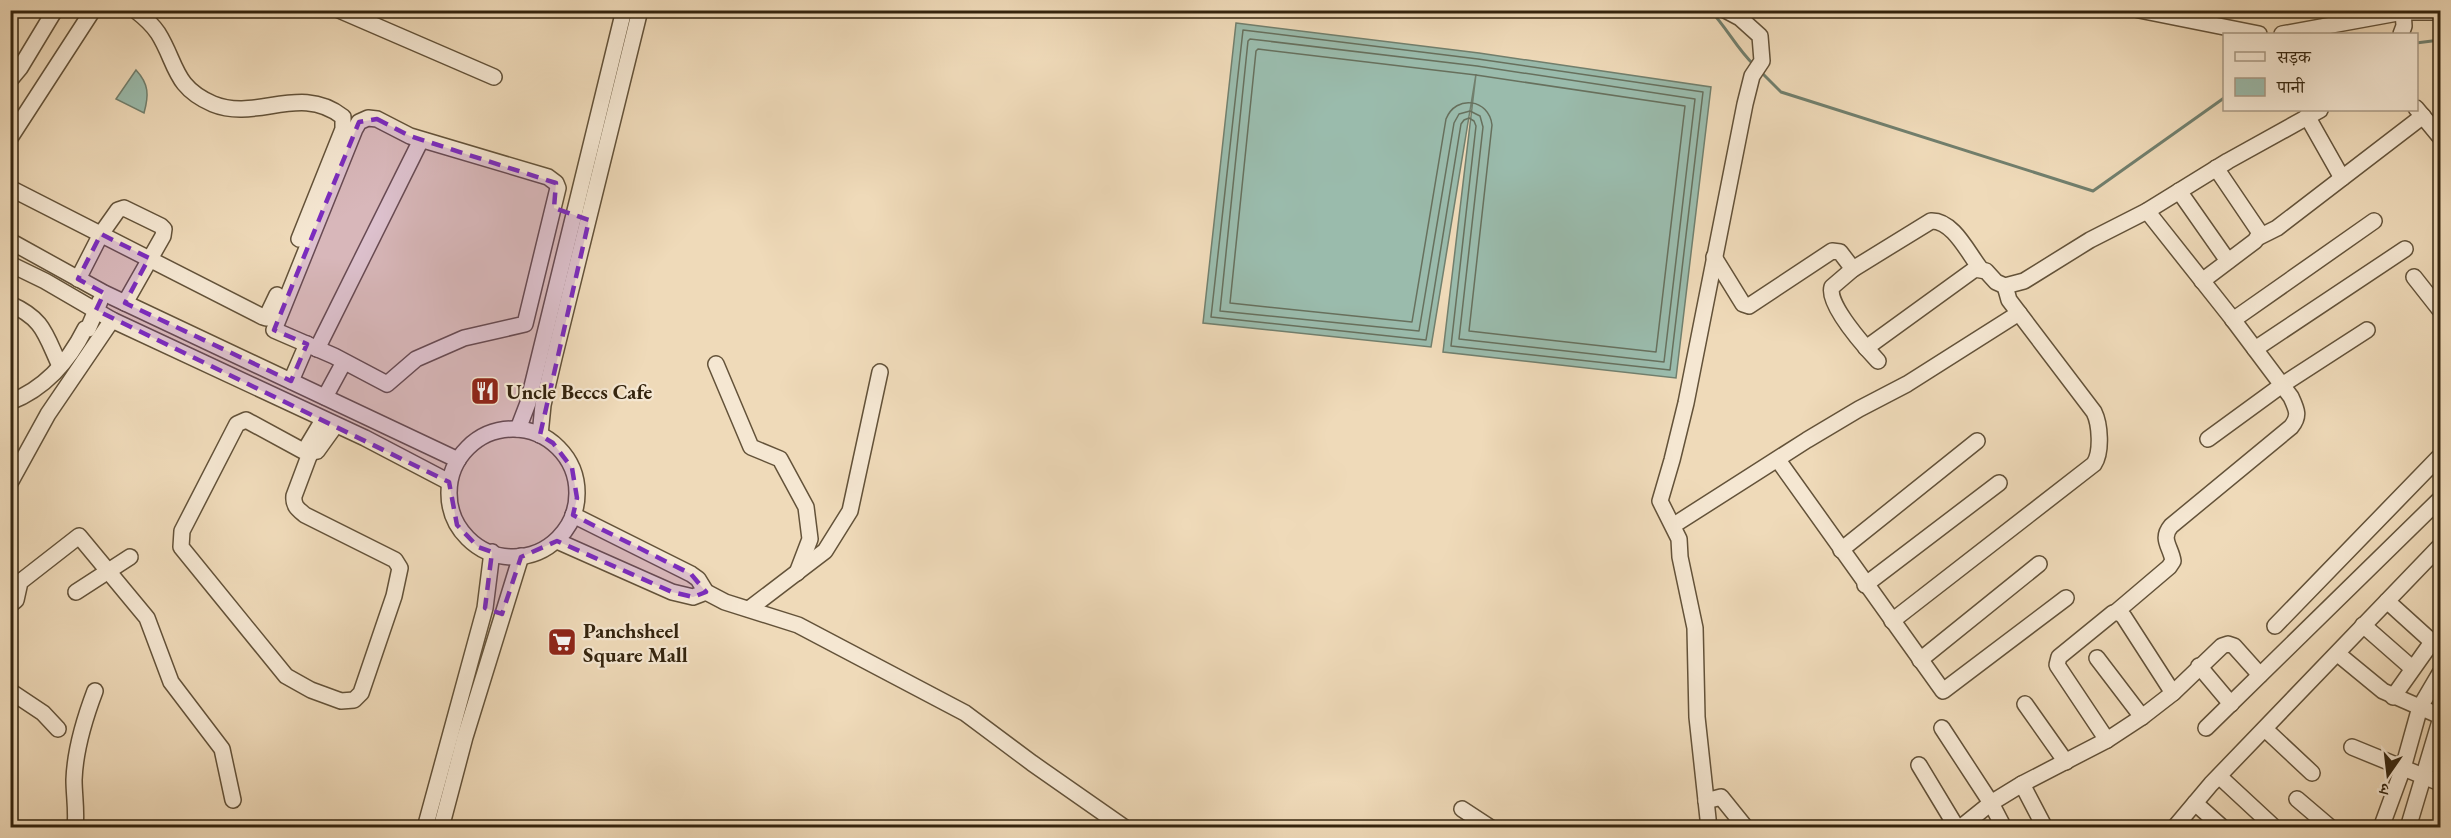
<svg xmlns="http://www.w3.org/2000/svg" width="2451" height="838" viewBox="0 0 2451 838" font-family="'EB Garamond','Noto Serif Devanagari',serif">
<rect width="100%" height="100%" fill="#efdab9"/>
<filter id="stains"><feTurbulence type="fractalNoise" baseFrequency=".00333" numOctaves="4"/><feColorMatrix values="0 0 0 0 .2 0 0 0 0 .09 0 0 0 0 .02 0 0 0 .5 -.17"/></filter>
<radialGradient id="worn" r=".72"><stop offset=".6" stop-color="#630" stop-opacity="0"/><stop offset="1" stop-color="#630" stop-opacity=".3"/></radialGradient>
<g fill="#9abbac" stroke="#717f6d" stroke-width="1.5">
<polygon points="1236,23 1479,53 1711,87 1676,378 1443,352 1476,74 1431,347 1203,323"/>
<path d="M 136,70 C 149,84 149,95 144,113 L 116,99 Z"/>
</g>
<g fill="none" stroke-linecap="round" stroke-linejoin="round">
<g stroke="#67705d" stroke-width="1.5">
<polygon points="1243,30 1478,59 1703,92 1670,370 1451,346 1476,126 1474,121 1469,118 1464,120 1461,124 1426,340 1211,317"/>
<polygon points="1250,39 1477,66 1695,99 1664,362 1459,339 1483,127 1480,116 1470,111 1459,114 1454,123 1419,331 1220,311 1248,41"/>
<path d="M 1258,49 L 1476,75 L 1685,106 L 1656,352 L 1469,331 L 1492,125 C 1489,99 1456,94 1446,119 L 1412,322 L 1230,303 L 1256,51 Z"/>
</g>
<g stroke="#717f6d" stroke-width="3">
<path d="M 1710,10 C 1727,28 1737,49 1754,65"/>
<polyline points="2416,43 2440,40"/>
<polyline points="1761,72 1781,92 2093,191 2224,98"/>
</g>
<g stroke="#635239" stroke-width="18">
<g id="minor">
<path d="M 135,10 C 144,17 152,24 158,33 C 177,63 173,87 213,104 C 257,122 300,83 343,117 L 343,129 L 299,239"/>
<polyline points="339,10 494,77"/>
<polyline points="2139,10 2259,34"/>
<polyline points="2282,34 2403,12 2440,12"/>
<polyline points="2401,34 2404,26 2403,10"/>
<polyline points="10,80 20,68 55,10"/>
<polyline points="2416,108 2440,137"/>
<polyline points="2307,116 2342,178"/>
<polygon points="368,118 377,119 410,136 548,177 556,183 558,188 525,324 464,338 416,359 387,384 334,356 274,330 355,129 359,122"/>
<polyline points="10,138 93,10"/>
<polyline points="10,188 263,317 266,318 277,295"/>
<polyline points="2179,191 2228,261"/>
<polyline points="2259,237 2277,228 2423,116"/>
<polyline points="10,241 104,293 458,460"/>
<polyline points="1714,257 1743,304 1749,306 1832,251 1840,252 1853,269"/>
<polyline points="10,264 45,281 112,320 365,438 449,482"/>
<polyline points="2414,277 2440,310"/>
<polyline points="78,279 101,234 118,210 124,208 161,226 164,229 163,236 125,303"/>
<polyline points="2202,281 2255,241 2260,233 2216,168"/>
<path d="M 10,304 C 44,319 45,334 60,366"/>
<polyline points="2233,320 2374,221"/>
<polyline points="1866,348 1975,269 1986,271 1996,282 2005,286 2024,281 2090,240 2147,211 2228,161 2320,110"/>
<polyline points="317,349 421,140"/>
<polyline points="2255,349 2405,249"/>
<path d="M 1878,361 C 1866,348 1826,304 1832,287 L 1853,269 L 1931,221 C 1953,220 1968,253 1980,268"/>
<polyline points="716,364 751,447 780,459 806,507 810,539 797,573"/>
<polyline points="291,381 307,344"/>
<polyline points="325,397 344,362"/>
<path d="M 10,402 C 44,389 69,361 85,329 L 88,329 L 100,301"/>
<path d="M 246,420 L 305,452 L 309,456 L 294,496 C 293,506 298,509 305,515 L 395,560 L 400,568 L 394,596 L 361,693 L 354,700 L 341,701 L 311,690 L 286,676 L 181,547 L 182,531 L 237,424 Z"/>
<polyline points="518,429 528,403 624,10"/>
<circle cx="513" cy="493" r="64"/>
<polyline points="540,435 543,405 554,358 640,10"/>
<polyline points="2208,439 2282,385 2367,330"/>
<polyline points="311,452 317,451 335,426"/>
<polyline points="309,456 311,452 308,445 323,420"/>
<polyline points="1778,460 1943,691 2066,598"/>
<polyline points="10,483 48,414 112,320"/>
<polyline points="573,515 691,574 698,579 706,592 725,602 798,625 965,713 1032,763 1125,828"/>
<polyline points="1674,525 1807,440 1859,409 1907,384 2019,313"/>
<polyline points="557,541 672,592 693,597 706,592"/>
<polyline points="1841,550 1977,441"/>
<polyline points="1865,585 1999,483"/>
<polyline points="76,592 130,557"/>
<polyline points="2387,601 2440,649"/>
<polyline points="10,605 16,600 20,582 79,536 147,618 171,682 222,749 233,800"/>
<polyline points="749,609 825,551 850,511 880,372"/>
<path d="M 2116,612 L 2169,567 L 2173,561 C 2171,547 2160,539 2171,526 L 2291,427 C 2300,416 2297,410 2291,397 L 2231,317 L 2147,211"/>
<path d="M 1892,621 L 2094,464 C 2102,452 2100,424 2094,412 L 2009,300 L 2005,286"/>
<polyline points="2363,625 2412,668"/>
<polyline points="2275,626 2440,456"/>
<polyline points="2338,654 2383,691 2440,716"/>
<polyline points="2097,658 2142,717"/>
<polyline points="1920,660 2039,564"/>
<polyline points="2199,666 2231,704"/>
<polyline points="10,691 43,713 58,729"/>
<polyline points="2393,697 2432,642"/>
<polyline points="2025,704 2066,762"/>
<polyline points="1942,728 1991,803 2004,828"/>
<polyline points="2206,728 2440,499"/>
<polyline points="2265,729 2312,773"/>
<polyline points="2107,740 2057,665 2059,657 2113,613 2120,613 2124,617 2173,693"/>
<polyline points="2352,747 2440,783"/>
<polyline points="1919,765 1957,828"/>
<polyline points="2220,777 2275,828"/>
<polyline points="2022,784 2045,828"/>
<polyline points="2297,799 2331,828"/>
<polyline points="1706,801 1721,797 1746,828"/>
<polyline points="2195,803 2223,828"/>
<polyline points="1462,809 1491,828"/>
<path d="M 75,828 C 77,812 74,795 74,780 C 75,749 84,720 95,691"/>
<polyline points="425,828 485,608 492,552"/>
<polyline points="441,828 465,737 521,556"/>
<polyline points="1709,828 1697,717 1695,628 1680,557 1679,539 1660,501 1672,460 1686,403 1745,104 1752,76 1762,61 1760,36 1740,18 1725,10"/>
<polyline points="1960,828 1991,803 2022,784 2107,740 2142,717 2173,693 2222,646 2228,644 2234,646 2260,675"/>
<polyline points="2174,828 2211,784 2440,546"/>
<polyline points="2381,828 2403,768 2420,707 2440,673"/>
<polyline points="2408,828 2440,721"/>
</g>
</g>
<use href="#minor" stroke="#f5e7d2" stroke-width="15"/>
</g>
<path fill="#7b2cbf" fill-opacity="0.2" stroke="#7b2cbf" stroke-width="4.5" stroke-dasharray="12 8" stroke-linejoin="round" d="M 377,119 L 410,136 L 556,183 L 554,208 L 589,220 L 540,435 L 553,443 L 572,468 L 577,498 L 573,515 L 691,574 L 706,592 L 693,597 L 672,592 L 557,541 L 521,557 L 502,614 L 485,608 L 492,552 L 478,547 L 457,525 L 449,482 L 96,310 L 104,293 L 78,279 L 101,234 L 149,258 L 125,303 L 291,381 L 307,344 L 274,330 L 359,122 Z"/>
<defs>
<g id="restaurant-square" transform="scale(1.5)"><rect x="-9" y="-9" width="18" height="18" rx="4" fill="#8f2418" stroke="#f5e7d2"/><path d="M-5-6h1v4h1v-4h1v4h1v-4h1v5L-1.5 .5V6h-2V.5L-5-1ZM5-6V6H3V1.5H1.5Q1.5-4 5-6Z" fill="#fff"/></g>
<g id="supermarket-square" transform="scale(1.5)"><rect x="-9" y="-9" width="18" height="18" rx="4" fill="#8f2418" stroke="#f5e7d2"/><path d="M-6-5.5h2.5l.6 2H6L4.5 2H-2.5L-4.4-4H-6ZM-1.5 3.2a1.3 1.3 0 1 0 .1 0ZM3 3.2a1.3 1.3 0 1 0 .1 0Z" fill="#fff"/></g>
</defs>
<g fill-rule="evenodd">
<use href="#restaurant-square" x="485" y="391"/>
<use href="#supermarket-square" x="562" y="642"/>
</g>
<g text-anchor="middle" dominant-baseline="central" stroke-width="4.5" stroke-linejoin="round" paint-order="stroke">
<g font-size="21" font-weight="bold" fill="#34240e" stroke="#f5e7d2" text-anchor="start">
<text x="506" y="391">Uncle Beccs Cafe</text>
<text x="583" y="630">Panchsheel<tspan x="583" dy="24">Square Mall</tspan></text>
</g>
</g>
<rect width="2451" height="838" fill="none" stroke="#efdab9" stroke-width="36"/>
<rect x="12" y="12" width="2427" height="814" fill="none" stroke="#34240e" stroke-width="3"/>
<rect x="18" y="18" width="2415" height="802" fill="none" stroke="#34240e" stroke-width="1.5"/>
<rect x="2223" y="33" width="195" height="78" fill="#f5e7d2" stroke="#a89984" stroke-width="1.5"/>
<rect x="2235" y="52" width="30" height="9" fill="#f5e7d2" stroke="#a89984" stroke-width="1.5"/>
<text x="2277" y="63" font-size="18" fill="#34240e">सड़क</text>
<rect x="2235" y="78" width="30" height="18" fill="#9abbac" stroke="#a89984" stroke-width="1.5"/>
<text x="2277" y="93" font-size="18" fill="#34240e">पानी</text>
<g transform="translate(2388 775) rotate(194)" stroke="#f5e7d2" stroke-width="4.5" paint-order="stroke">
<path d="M0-4.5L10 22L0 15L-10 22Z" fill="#34240e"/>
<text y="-9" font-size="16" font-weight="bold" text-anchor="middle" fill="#34240e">उ</text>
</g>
<rect width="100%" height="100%" filter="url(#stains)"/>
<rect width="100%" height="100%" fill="url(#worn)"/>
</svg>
